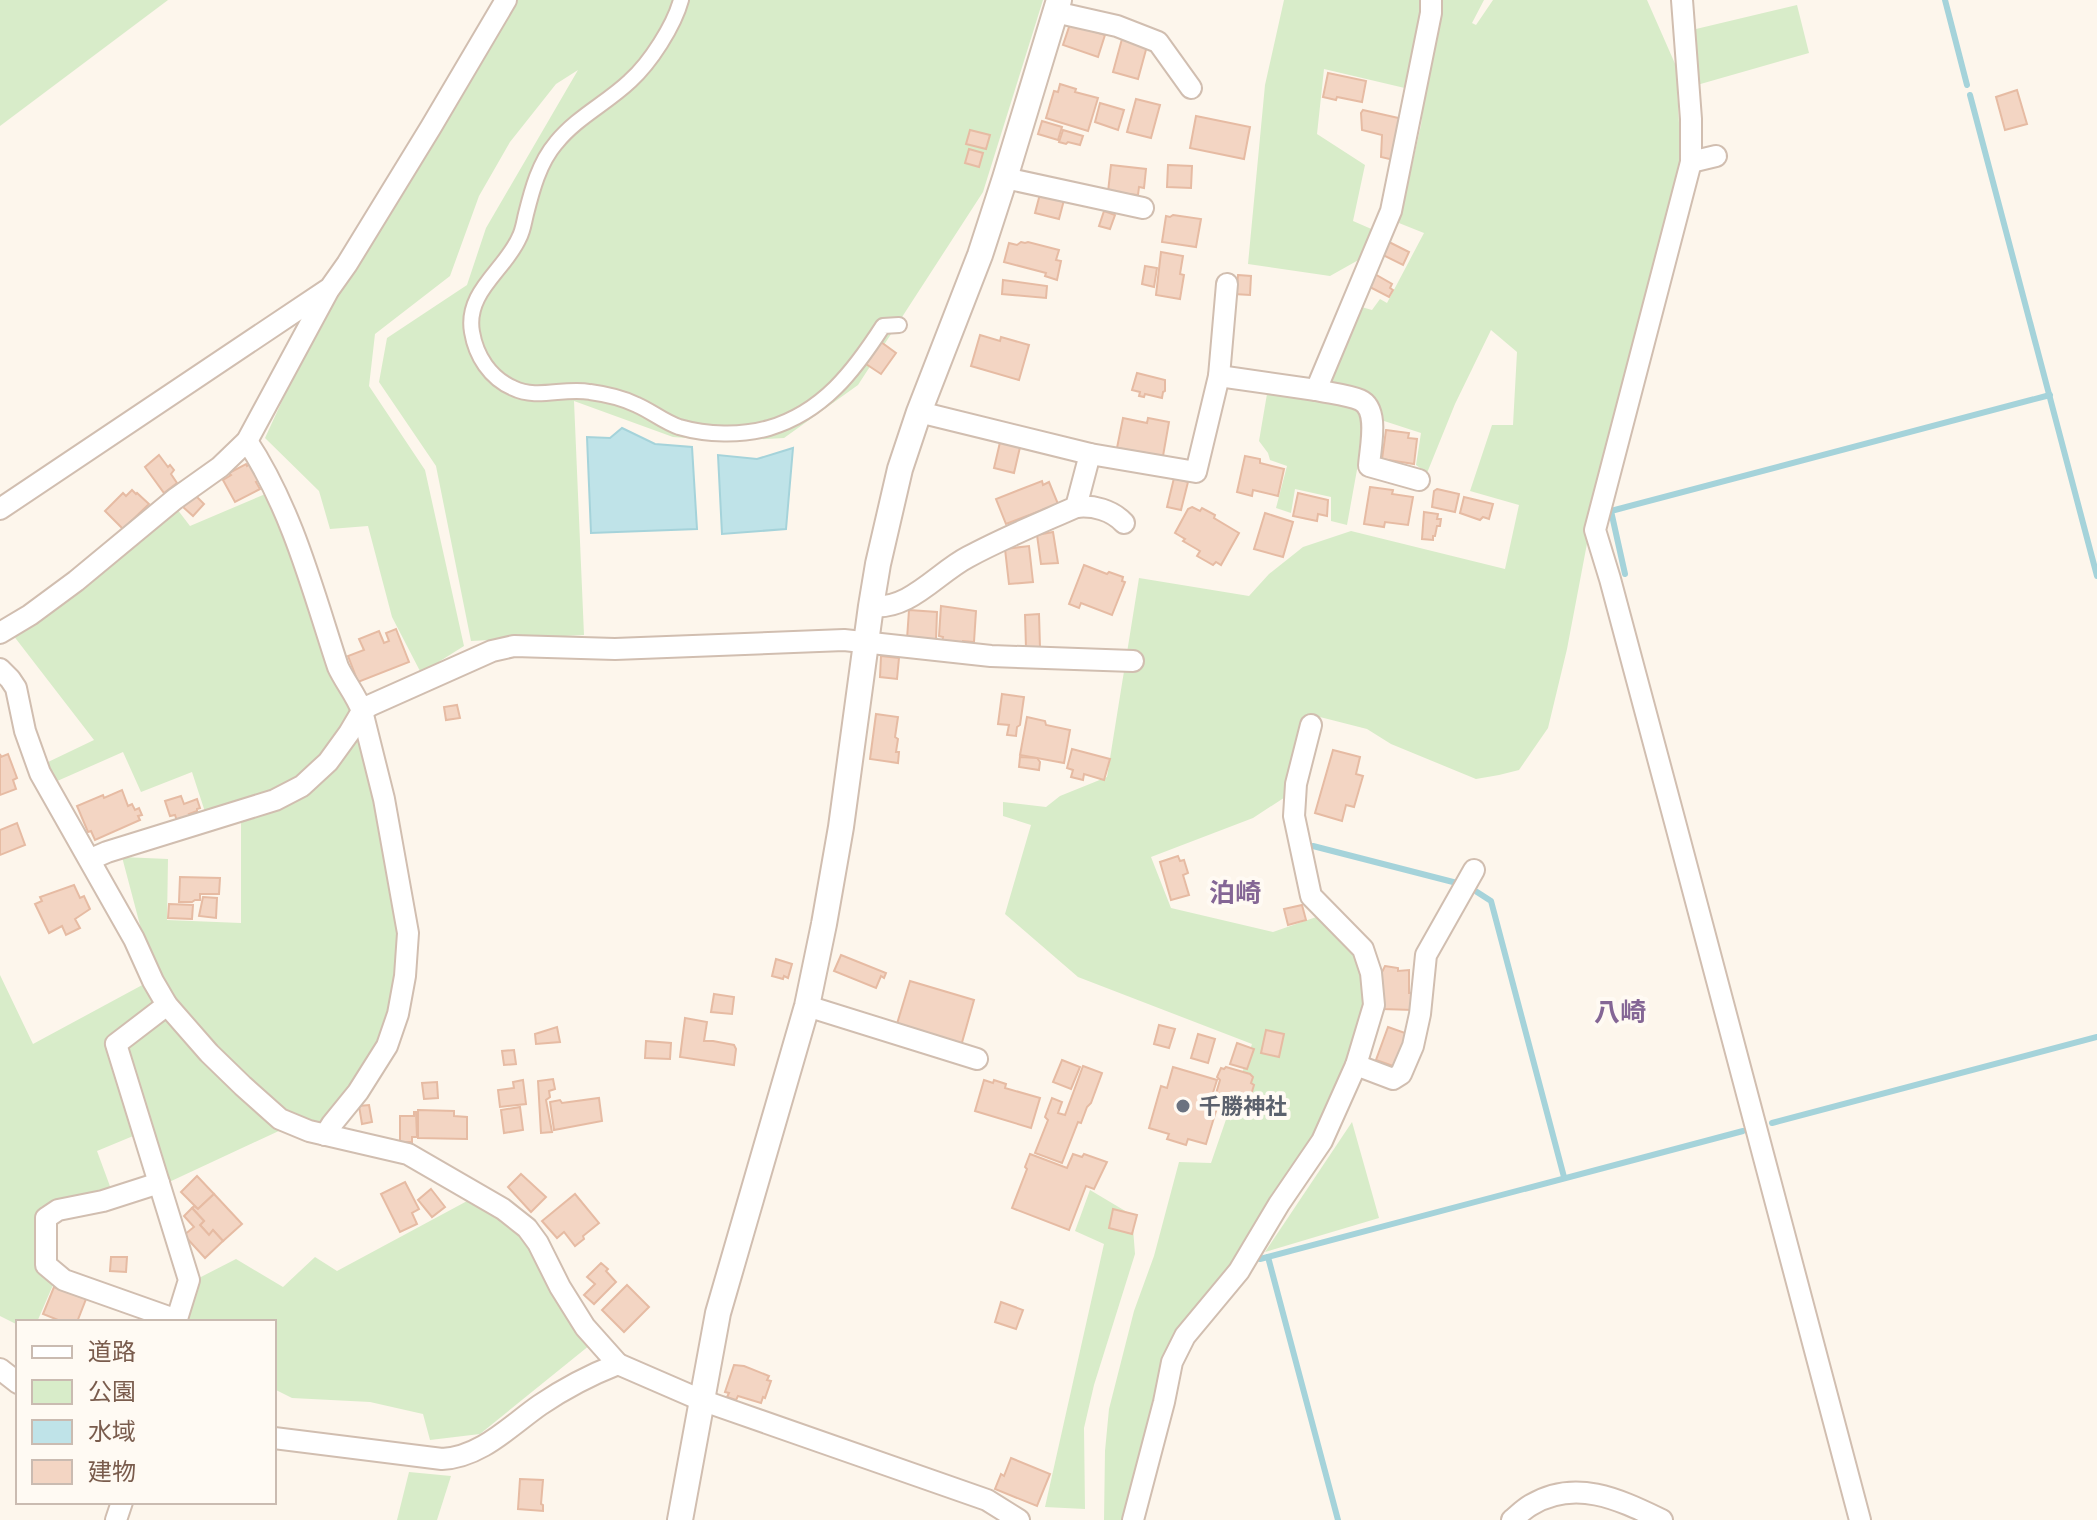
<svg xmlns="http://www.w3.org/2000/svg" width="2097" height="1520" viewBox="0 0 2097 1520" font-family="Manrope,'Noto Sans JP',sans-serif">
<rect width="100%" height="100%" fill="#fdf6ec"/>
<g fill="#d8ecc9">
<polygon points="0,0 168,0 0,126"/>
<polygon points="512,0 1043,0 983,192 858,385 784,438 728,441 673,437 574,401 584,635 471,641 436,466 379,382 387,338 467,285 486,228 578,70 556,84 510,142 479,196 450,276 375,334 369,386 425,470 464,646 421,673 392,617 368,526 330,529 319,491 265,438 328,301"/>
<polygon points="1284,0 1427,0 1409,89 1324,69 1317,134 1365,165 1353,221 1376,231 1362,258 1330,276 1248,264 1265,85"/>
<polygon points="1437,0 1484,0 1472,23 1476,25 1493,0 1647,0 1676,66 1681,161 1591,504 1589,533 1567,649 1548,728 1519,770 1499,775 1476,779 1391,744 1367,729 1316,716 1302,786 1253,818 1151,857 1171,908 1273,932 1322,915 1358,951 1366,971 1365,1015 1320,1129 1238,1263 1188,1323 1125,1520 1104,1520 1105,1451 1109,1409 1134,1311 1154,1256 1179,1162 1211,1163 1252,1044 1078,977 1005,914 1031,825 1003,816 1003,802 1046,807 1060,796 1107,777 1139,578 1249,596 1269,574 1303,547 1351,531 1505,569 1519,505 1470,491 1492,425 1513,425 1517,352 1491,330 1455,404 1427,473 1416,465 1421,433 1381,420 1326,384 1358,306 1372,310 1380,299 1387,303 1424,233 1399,223 1421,125"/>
<polygon points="1797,5 1809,53 1697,85 1696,29"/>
<polygon points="1267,394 1361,408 1366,420 1347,525 1331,521 1331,497 1295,489 1291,513 1276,508 1287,466 1270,460 1268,453 1259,441"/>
<polygon points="270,492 355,705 322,760 279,792 206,815 192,772 141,792 123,752 55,782 46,763 94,740 13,635 177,509 190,526"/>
<polygon points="359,730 401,918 397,990 378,1049 327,1118 318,1123 276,1110 167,995 145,944 122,857 168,859 167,920 241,923 241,819 287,802"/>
<polygon points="0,975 33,1044 146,983 162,1015 255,1110 281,1130 167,1183 150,1129 97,1151 111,1189 41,1207 40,1274 53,1285 37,1322 18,1322 18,1325 0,1316"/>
<polygon points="1352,1122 1379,1218 1265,1252"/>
<polygon points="1090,1190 1132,1215 1135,1254 1094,1385 1084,1428 1085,1509 1045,1507 1104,1244 1075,1231"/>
<polygon points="469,1200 507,1221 530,1241 590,1345 480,1434 430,1440 423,1414 370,1402 292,1398 274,1389 274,1322 185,1322 197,1279 236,1259 283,1287 315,1257 337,1271"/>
<polygon points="409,1472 451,1476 437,1520 397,1520"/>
</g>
<g fill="#bfe3e8" stroke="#a5d3da" stroke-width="2">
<polygon points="622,428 655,444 692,447 697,529 591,533 587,437 610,438"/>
<polygon points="793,448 786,529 722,534 718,455 757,459"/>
</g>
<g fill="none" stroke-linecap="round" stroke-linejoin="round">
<g stroke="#a5d3da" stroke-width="6">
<polyline points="1945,0 1967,85"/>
<polyline points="1970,95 2097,576"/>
<polyline points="1625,574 1611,511 2050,395"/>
<polyline points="1313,846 1457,883"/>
<polyline points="1477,892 1491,901 1564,1177"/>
<polyline points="1772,1123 2097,1037"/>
<polyline points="1268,1257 1338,1520"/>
<polyline points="1260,1259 1743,1131"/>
</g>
</g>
<g fill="#f3d5c3" stroke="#e6bba3" stroke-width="2">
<polygon points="1070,24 1105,35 1098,57 1063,45"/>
<polygon points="1122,39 1147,46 1138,79 1113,72"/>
<polygon points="1328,73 1366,81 1362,102 1337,97 1336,100 1323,97"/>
<polygon points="1060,84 1076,89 1075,92 1098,98 1088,131 1046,118 1054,91 1058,92"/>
<polygon points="2017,90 2027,124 2005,130 1996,97"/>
<polygon points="1136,99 1160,105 1151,138 1127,132"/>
<polygon points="1100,103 1124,110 1118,130 1095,122"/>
<polygon points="1363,110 1403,119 1394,160 1381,157 1382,135 1362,130 1361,113"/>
<polygon points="1196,116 1250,127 1244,159 1190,148"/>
<polygon points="1042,121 1062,127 1058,140 1038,134"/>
<polygon points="970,130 990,135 986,149 966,144"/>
<polygon points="1063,130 1083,136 1080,145 1068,142 1066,144 1059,142"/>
<polygon points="969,149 983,153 979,167 965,163"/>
<polygon points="1111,165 1146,169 1144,188 1139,187 1138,195 1108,192"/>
<polygon points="1168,165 1192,166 1191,188 1167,187"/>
<polygon points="1040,194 1064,200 1059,219 1035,213"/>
<polygon points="1104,211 1115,215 1110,229 1099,226"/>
<polygon points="1173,215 1201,219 1196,247 1162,242 1166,216 1170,217"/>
<polygon points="1387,241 1409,252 1403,265 1381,254"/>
<polygon points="1021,242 1025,243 1028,242 1059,250 1056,260 1061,261 1057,280 1045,276 1046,273 1004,262 1009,243 1017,245"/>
<polygon points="1161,252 1183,256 1180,274 1184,275 1180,299 1156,295"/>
<polygon points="1145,266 1157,268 1154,287 1142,284"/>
<polygon points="1373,273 1392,284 1390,288 1393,290 1389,297 1366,285"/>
<polygon points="1238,275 1251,276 1250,295 1234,294 1234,289 1237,287"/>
<polygon points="1003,280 1047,286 1046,298 1002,294"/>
<polygon points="980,335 1000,341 1001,337 1029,345 1019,380 971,366"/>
<polygon points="881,342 896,353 881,374 866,364"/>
<polygon points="1137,373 1165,380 1165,391 1163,392 1162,398 1145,394 1144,397 1139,396 1140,392 1132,390"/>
<polygon points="1123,418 1147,423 1148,418 1169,422 1163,456 1117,448"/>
<polygon points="1386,430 1409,433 1408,438 1417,439 1414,464 1382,459"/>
<polygon points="1001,438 1021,443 1014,473 994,468"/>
<polygon points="159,455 168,467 170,465 174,470 171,474 177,483 164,493 145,467"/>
<polygon points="1245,456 1260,459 1260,463 1284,469 1278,496 1253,490 1252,496 1237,492"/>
<polygon points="251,463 261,480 256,482 260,489 235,502 223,480 231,475 229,473 246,464 247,466"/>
<polygon points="1174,478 1188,482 1181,510 1167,507"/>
<polygon points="1042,481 1043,485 1049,482 1058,504 1006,524 996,499"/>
<polygon points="1370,487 1393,490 1392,494 1413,497 1408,525 1385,522 1384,527 1364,524"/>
<polygon points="1437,489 1459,494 1455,512 1432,507 1434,491"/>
<polygon points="132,490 136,494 137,493 149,504 123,529 105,511 123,493 126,496"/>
<polygon points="1298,493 1328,500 1327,516 1318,514 1317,521 1293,516"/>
<polygon points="195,495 204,504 193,516 183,507"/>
<polygon points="1464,497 1493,504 1489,519 1483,517 1480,520 1460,513"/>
<polygon points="1192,507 1200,511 1202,508 1215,515 1214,518 1239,533 1221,565 1216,562 1213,565 1197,556 1200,551 1183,541 1185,539 1175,533 1188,509"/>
<polygon points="1424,512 1438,514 1437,519 1441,519 1440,526 1437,526 1435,536 1433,536 1433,540 1422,539"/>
<polygon points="1265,513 1293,522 1283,557 1254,549"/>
<polygon points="1053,532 1058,563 1041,564 1037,535"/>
<polygon points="1029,546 1033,582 1009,584 1005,549"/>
<polygon points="1084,565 1107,574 1109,572 1123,577 1122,581 1125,582 1112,615 1081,603 1079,608 1069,604"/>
<polygon points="941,606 976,611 974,642 963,641 963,645 942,643 943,637 939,636"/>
<polygon points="909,610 937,612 936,640 907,639"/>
<polygon points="1039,614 1040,648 1026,648 1025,615"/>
<polygon points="396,629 409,662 358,682 348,656 364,650 359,639 379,631 384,643 389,641 386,633"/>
<polygon points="881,656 899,658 897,679 880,677"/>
<polygon points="1002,694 1024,697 1020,725 1017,727 1016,736 1007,735 1009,725 998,724"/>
<polygon points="457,705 460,718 446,720 444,707"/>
<polygon points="876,714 898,717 895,737 898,739 896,752 899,752 898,763 870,759"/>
<polygon points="1027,717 1045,721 1046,725 1070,730 1064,763 1020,755"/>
<polygon points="1072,749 1110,759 1104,780 1084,774 1083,780 1071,777 1073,770 1067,768"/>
<polygon points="1333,750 1360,757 1356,774 1363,776 1354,807 1346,805 1342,821 1315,813"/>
<polygon points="0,754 1,757 8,754 17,778 13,780 16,789 0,795"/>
<polygon points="1020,757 1037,758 1040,762 1039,770 1019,767"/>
<polygon points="122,790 128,806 132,804 135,810 139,808 142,815 138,816 140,820 95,840 91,831 88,832 77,806 103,795 104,798"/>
<polygon points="181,796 184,804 197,799 200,808 197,809 197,811 189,814 190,816 177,821 175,815 170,816 165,801"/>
<polygon points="17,823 25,845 0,855 0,830"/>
<polygon points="1178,856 1180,861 1184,860 1188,873 1183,875 1189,895 1171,900 1160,862"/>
<polygon points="180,877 220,878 219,894 200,894 200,900 195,900 192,902 179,902"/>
<polygon points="74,885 80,898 84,896 90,909 75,919 80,928 66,935 62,926 49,933 35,904 42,901 40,897"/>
<polygon points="203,897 217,898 216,918 199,916"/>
<polygon points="169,904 193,905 192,919 168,918"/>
<polygon points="1302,905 1306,920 1288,925 1284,909"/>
<polygon points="841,955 886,973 884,978 881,976 876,988 834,971"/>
<polygon points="776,959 792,964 788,978 784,976 783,979 772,976"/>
<polygon points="1385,966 1398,968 1398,971 1409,970 1409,993 1413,993 1413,1010 1382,1009 1382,972"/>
<polygon points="910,981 974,1000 961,1046 896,1027"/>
<polygon points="714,994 734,997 732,1014 711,1012"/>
<polygon points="685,1018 707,1022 704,1041 713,1041 734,1045 736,1049 734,1065 680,1057"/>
<polygon points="1159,1025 1175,1029 1169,1048 1154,1044"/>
<polygon points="557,1027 560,1042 536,1044 535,1034"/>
<polygon points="1388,1027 1408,1034 1396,1067 1376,1060"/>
<polygon points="1266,1030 1284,1034 1279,1057 1261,1053"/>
<polygon points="1198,1034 1215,1039 1208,1063 1191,1058"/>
<polygon points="646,1041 671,1043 670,1059 645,1058"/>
<polygon points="1237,1043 1254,1049 1247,1069 1230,1064"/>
<polygon points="514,1050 516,1064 504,1065 502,1051"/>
<polygon points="1062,1060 1080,1067 1071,1089 1053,1082"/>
<polygon points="1083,1066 1102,1073 1091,1103 1087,1107 1081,1123 1078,1122 1062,1163 1035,1153 1048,1120 1045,1117 1052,1098 1062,1102 1058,1113 1065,1115"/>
<polygon points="1173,1067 1217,1080 1211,1099 1219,1101 1206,1144 1188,1139 1186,1145 1167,1139 1169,1134 1149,1128 1161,1086 1167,1088"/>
<polygon points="1226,1067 1250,1074 1253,1077 1251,1083 1254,1085 1246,1112 1237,1109 1235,1114 1220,1109 1223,1100 1215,1097 1220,1080 1217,1077 1221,1068 1224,1069"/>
<polygon points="553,1079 555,1089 549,1091 550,1097 546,1100 552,1132 541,1133 538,1081"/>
<polygon points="523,1080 526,1104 500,1107 498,1090 514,1088 513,1082"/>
<polygon points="984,1080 993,1083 994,1080 1006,1084 1005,1088 1040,1098 1031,1128 975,1111"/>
<polygon points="437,1082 438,1098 424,1099 422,1083"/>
<polygon points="599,1098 602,1121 554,1130 550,1102 560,1100 562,1103"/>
<polygon points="369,1105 372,1122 362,1124 359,1106"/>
<polygon points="520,1107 523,1130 504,1133 501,1110"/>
<polygon points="418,1110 454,1111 454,1116 467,1117 467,1139 418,1138"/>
<polygon points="414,1112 416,1112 417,1137 412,1137 412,1142 400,1142 400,1116 414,1116"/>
<polygon points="1030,1154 1067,1168 1073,1154 1082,1157 1084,1154 1107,1162 1094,1189 1086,1186 1069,1230 1012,1208 1027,1169 1025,1167"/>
<polygon points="521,1174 546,1197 531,1212 508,1187"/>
<polygon points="197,1176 214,1194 198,1209 181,1192"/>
<polygon points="405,1182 419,1209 412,1213 417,1224 400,1232 381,1194"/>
<polygon points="431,1189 445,1207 432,1217 418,1200"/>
<polygon points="214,1194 242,1224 223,1241 213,1230 209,1235 200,1225 204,1221 192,1208 194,1206 198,1209"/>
<polygon points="575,1194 599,1223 583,1236 584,1239 575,1246 564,1232 557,1238 542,1221"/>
<polygon points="192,1208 204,1221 200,1225 209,1235 213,1230 223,1241 205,1258 184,1235 194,1227 184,1216"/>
<polygon points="1113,1209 1137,1215 1132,1234 1109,1228"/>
<polygon points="111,1257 127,1257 126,1272 110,1271"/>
<polygon points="601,1263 608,1269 606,1271 616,1282 594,1304 584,1295 595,1284 587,1277"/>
<polygon points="627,1285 649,1307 624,1332 602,1310"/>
<polygon points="54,1287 86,1299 77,1322 63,1322 43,1314"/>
<polygon points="1001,1302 1023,1310 1016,1329 995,1322"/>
<polygon points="734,1365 744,1366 769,1376 767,1380 771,1381 765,1398 763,1397 761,1403 738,1396 736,1400 727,1397 729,1393 725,1392"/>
<polygon points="1011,1458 1050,1474 1037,1506 995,1489 1001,1474 1004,1476"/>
<polygon points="520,1479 543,1480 541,1504 543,1505 543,1511 518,1509"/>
</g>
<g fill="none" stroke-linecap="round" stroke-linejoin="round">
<g stroke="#d1beb0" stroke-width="18">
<path id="pedestrian" d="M 681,0 C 674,26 650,63 630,81 C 607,103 577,117 556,143 C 539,163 532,190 526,214 C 524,222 523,231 519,238 C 505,270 465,292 472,332 C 476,356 490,378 513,388 C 537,400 564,387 590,392 C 605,394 623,398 637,405 C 651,411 664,422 679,427 C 707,435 741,436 769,428 C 823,412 854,371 883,326 L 899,325"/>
</g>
<g stroke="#d1beb0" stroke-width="24">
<g id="minor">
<polyline points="1682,0 1691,119 1691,162 1595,530 1610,579 1675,822 1860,1520"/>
<polyline points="1055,12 1117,26 1158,42 1191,88"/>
<polyline points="1691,162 1716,156"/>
<polyline points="1005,178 1143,208"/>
<polyline points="1219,376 1316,390 1391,211 1431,13 1431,0"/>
<path d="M 1316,390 C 1329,393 1349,395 1360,400 C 1380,409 1370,448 1369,466 L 1419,480"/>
<polyline points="919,412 1090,454 1196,472 1219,376 1227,284"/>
<path d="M 247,441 C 292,509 313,591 338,667 C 345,682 356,695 362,711 L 384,799 L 408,933 L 405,976 L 398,1014 L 387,1046 L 358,1092 L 332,1124 L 325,1135"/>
<path d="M 1076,507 C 1093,505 1112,510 1124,523"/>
<polyline points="0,509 330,288 347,264 431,127 506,0"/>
<path d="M 871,606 C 909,611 937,573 968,557 C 1003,538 1040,523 1076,507 L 1090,454"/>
<polyline points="0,633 30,615 76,581 175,499 220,467 247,441 328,291"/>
<polyline points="0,669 10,679 16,688 25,731 40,773 134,939 153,981 167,1005 209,1053 243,1086 280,1119 309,1131 408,1154 503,1209 527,1228 538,1243 560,1287 585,1327 618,1364"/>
<polyline points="91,859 107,852 275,800 302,786 328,762 349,733 362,711 371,705 492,651 514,646 615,649 844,640 991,656 1133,661"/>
<polyline points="167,1005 116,1044 189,1280 176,1322"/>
<polyline points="807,1006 977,1059"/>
<polyline points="1356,1065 1393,1079 1401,1074 1413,1046 1420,1014 1426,955 1474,870"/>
<polyline points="159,1183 103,1201 58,1210 46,1218 46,1265 64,1280 177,1320"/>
<polyline points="0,1369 18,1383"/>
<path d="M 274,1438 L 442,1459 C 481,1457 510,1426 540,1405 C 565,1388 590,1375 618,1364 L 701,1400 L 987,1500 L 1019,1520"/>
<polyline points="116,1520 122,1502"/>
<polyline points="1133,1520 1164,1402 1172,1362 1185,1336 1239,1271 1279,1204 1322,1141 1356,1065 1374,1005 1371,973 1363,949 1311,896 1294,816 1296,784 1311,725"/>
<path d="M 1512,1520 C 1518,1515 1524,1509 1531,1505 C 1576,1478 1620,1500 1662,1520"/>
</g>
</g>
<g stroke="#d1beb0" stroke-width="28">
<polyline id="tertiary" points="680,1520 718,1313 807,1006 824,924 841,827 871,606 878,564 900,469 919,412 980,255 1005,178 1059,0"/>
</g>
<use href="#pedestrian" stroke="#fff" stroke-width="14"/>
<use href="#minor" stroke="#fff" stroke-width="20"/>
<use href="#tertiary" stroke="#fff" stroke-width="24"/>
</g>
<circle fill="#6b7280" stroke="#fffaf3" stroke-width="3" cx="1183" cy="1106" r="8"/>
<g text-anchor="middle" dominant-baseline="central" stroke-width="8" stroke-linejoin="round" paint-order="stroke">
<g font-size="22" font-weight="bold" fill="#5b616d" stroke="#fffaf3" text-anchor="start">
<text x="1199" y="1106">千勝神社</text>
</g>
<g font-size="26" font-weight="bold" fill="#846695" stroke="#fffaf3">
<text x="1235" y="892">泊崎</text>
<text x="1620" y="1011">八崎</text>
</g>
</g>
<rect x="16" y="1320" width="260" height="184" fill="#fffaf3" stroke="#cabbb1" stroke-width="2"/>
<rect x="32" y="1346" width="40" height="12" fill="#ffffff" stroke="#cabbb1" stroke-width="2"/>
<text x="88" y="1360" font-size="24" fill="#7a5c4d">道路</text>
<rect x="32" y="1380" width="40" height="24" fill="#d8ecc9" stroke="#cabbb1" stroke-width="2"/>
<text x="88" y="1400" font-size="24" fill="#7a5c4d">公園</text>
<rect x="32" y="1420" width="40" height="24" fill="#bfe3e8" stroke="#cabbb1" stroke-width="2"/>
<text x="88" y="1440" font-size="24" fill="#7a5c4d">水域</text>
<rect x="32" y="1460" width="40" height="24" fill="#f3d5c3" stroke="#cabbb1" stroke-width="2"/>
<text x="88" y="1480" font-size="24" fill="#7a5c4d">建物</text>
</svg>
